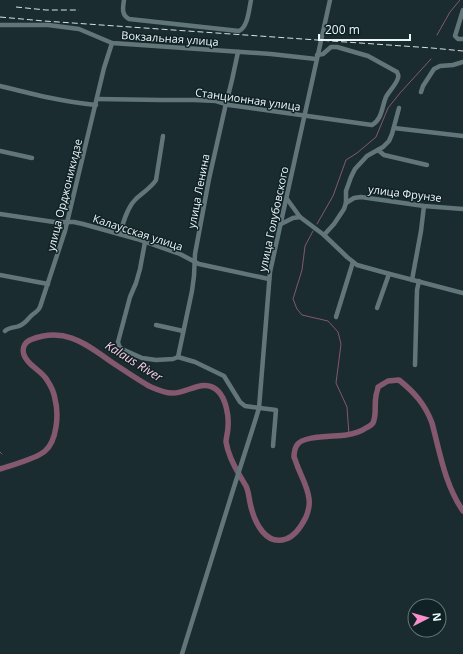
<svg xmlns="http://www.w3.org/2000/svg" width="463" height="654" viewBox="0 0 463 654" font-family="'Open Sans',sans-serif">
<rect width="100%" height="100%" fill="#1b2c30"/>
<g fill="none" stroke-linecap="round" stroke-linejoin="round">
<g stroke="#84586f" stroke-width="1">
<polyline points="437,35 450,12 460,0"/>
<polyline points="317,224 333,196 346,160 357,153 376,137 388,108 400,93 431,59"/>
<polyline points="313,231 305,246 302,270 293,299 297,309 302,315 328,321 338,332 341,344 336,383 347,407 349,435"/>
<polyline points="0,452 2,454"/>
</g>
<path stroke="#84586f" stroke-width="5.5" d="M 0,469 C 12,465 36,459 45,451 C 57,441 59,414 55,399 C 54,392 51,386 47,380 C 41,370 28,366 24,355 C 22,349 24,343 30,340 C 65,326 86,344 113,363 C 125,371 137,379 149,386 C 156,389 164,393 172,393 C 187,394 204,377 218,391 C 226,399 229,416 228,427 C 228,432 226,438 226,442 C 228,454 234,466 240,476 C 242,479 244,483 246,486 C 249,492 249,500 251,507 C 255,523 266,546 286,539 C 295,536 302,525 306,517 C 308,512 310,505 309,499 C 308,487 301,476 297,465 C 296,462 295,459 294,457 C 294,453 295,448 297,445 C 303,435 335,437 346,435 C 353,434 360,432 366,428 C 369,426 371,426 373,423 C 377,414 374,405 376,396 C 376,393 378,390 378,387 L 388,381 L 399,380 C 414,392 425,404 432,423 C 440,453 445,485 463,511"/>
<g stroke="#62767a" stroke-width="4.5">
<path d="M 124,0 C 123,7 121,15 129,19 L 239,31 C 248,27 249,9 251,0"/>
<polyline points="463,10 455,36 458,39 463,39"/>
<polyline points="0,25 48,25 79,29 112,43 271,54 316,59"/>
<path d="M 0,86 C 32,94 63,102 96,105"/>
<polyline points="421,92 423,86 434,69 440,66 453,65 463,62"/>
<path d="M 97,99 L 161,100 L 195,100 L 216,101 L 229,105 L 372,125 C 382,120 382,106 386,97 C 389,91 396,85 398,78 C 399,75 398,75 397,72 L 368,56 L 337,47 L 331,47 L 323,54 L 317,55"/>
<polyline points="394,128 463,136"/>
<polyline points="378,150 384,155 427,165"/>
<polyline points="0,151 32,158"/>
<polyline points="287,199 300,217 324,235 347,257 357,265 386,273 463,293"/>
<polyline points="346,203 354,198 361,197 424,206 463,209"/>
<polyline points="0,214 54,222 74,222 83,224 137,239 180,254 199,264 269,279"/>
<polyline points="281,224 293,218 300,217"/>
<path d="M 120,234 C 123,223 127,208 135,200 C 141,194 152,187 156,180 L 163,136"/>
<polyline points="324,235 334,224 344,209 346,203 346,191 351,177 355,169 367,156 383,147 389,141 392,134 399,108"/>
<polyline points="145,242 140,269 136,283 130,297 118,342 119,346 122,349 142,358 156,360 173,359 178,357 195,362 224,376 240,402 245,406 276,410 273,446"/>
<polyline points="0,275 48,284"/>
<polyline points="412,280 421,231 424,206"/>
<polyline points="377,308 389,274"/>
<polyline points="336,317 353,262"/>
<polyline points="156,325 183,331"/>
<path d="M 5,331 C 9,327 14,328 19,326 C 25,324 27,320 31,316 C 35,312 38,312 40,307 L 65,231 L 104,68 L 112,43"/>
<polyline points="178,357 192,291 194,276 195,254 209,179 225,108 232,80 238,52"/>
<polyline points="415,365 417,290 419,281"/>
<polyline points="182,654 234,487 256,418 259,408 270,272 330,0"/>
</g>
<g stroke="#d5e1e3" stroke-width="1" stroke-dasharray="6 3" stroke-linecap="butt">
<polyline points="16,7 46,10 79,10"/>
<polyline points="0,17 44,21 432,48 463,51"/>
</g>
</g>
<g text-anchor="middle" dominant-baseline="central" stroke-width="3" stroke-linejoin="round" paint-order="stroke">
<g font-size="11" fill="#ecf7f9" stroke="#112226">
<text transform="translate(170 38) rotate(4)">Вокзальная улица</text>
<text transform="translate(248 99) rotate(8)">Станционная улица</text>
<text transform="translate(198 191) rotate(-79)">улица Ленина</text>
<text transform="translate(405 193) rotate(7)">улица Фрунзе</text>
<text transform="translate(64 195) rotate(-76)">улица Орджоникидзе</text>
<text transform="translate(273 219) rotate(-78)">улица Голубовского</text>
<text transform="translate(138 232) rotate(18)">Калаусская улица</text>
</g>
<g font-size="12" font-style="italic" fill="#fdd0e7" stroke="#112226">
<text transform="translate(134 361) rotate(32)">Kalaus River</text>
</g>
</g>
<g transform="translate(427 618) rotate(84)"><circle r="19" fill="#112226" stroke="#69777a"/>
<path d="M0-3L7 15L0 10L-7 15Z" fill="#f98fca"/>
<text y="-6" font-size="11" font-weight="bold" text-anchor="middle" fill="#ecf7f9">N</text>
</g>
<path d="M319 34v6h91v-6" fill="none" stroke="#ecf7f9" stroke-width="2"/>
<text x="325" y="34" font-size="12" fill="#ecf7f9" stroke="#112226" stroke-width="3" paint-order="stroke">200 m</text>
</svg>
